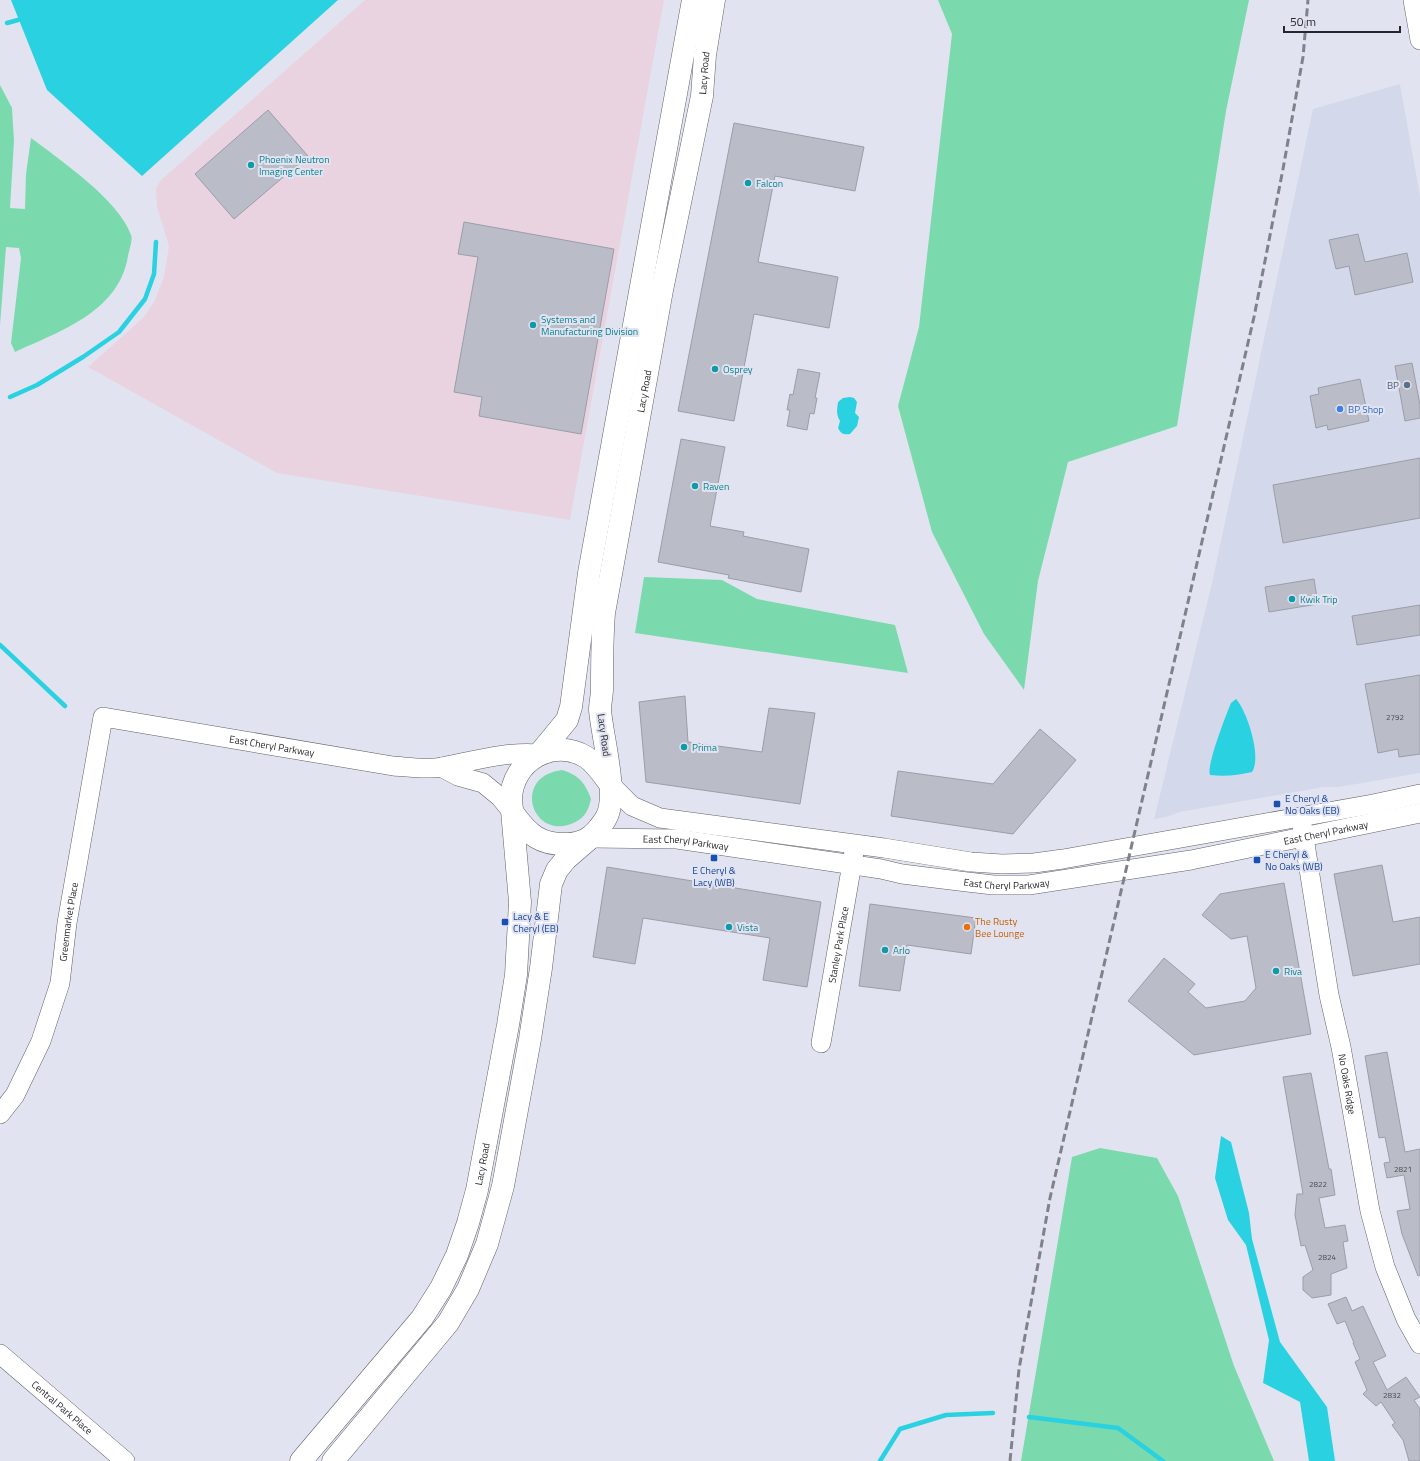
<svg xmlns="http://www.w3.org/2000/svg" width="1420" height="1461" viewBox="0 0 1420 1461" font-family="'Titillium Web',sans-serif">
<rect width="100%" height="100%" fill="#e1e4f0"/>
<polygon fill="#d4d8eb" points="1400,84 1420,196 1420,773 1339,787 1324,787 1180,812 1166,817 1154,819 1212,583 1313,109"/>
<polygon fill="#ead3e0" points="365,0 664,0 570,520 277,473 88,367 143,318 154,302 164,277 169,246 157,207 156,188 161,180"/>
<g fill="#7bdaad">
<polygon points="938,0 1249,0 1226,111 1177,426 1068,462 1038,581 1024,690 984,634 932,532 898,406 919,327 952,34"/>
<path d="M 0,85 L 12,108 L 14,141 L 10,208 L 25,209 L 26,174 L 31,138 C 60,160 119,200 131,235 C 133,240 129,250 128,256 C 119,312 60,331 15,352 L 11,343 L 21,258 L 19,248 L 6,247 L 0,325 Z"/>
<polygon points="644,577 722,580 757,599 895,625 908,673 635,633"/>
<path d="M 562,770 C 579,775 585,783 591,799 C 588,812 584,819 571,824 C 531,839 512,776 562,770 Z"/>
<polygon points="1100,1148 1157,1158 1178,1196 1234,1366 1274,1461 1021,1461 1072,1157"/>
</g>
<g fill="#2ad1e0">
<polygon points="11,0 338,0 142,176 47,90"/>
<path d="M 850,397 L 854,398 L 857,402 L 855,413 L 859,417 L 857,426 L 850,434 C 844,435 841,434 838,428 L 840,421 C 836,414 837,410 838,402 L 843,398 Z"/>
<path d="M 1236,699 C 1247,711 1262,757 1252,772 C 1238,775 1225,777 1210,775 C 1206,766 1226,715 1231,703 Z"/>
<polygon points="1221,1136 1231,1142 1249,1213 1252,1239 1280,1342 1327,1407 1335,1461 1309,1461 1300,1402 1263,1383 1269,1340 1246,1245 1228,1220 1215,1178"/>
</g>
<g fill="none" stroke-linecap="round" stroke-linejoin="round">
<g stroke="#2ad1e0" stroke-width="4.5">
<polyline points="7,23 18,20"/>
<polyline points="10,397 37,385 83,357 119,332 145,299 154,274 156,242"/>
<polyline points="0,645 65,706"/>
<polyline points="1029,1417 1118,1428 1163,1461"/>
<polyline points="880,1461 900,1429 946,1415 993,1413"/>
</g>
</g>
<g fill="#babcc8" stroke="#9b9da9">
<polygon points="268,110 308,156 234,219 195,174"/>
<polygon points="734,123 864,147 855,191 775,176 758,262 838,277 829,328 754,314 734,421 678,411"/>
<polygon points="464,222 614,249 581,434 479,416 482,397 454,392 478,257 458,254"/>
<polygon points="1358,234 1365,262 1407,253 1413,282 1355,295 1349,266 1336,269 1329,240"/>
<polygon points="1412,363 1420,405 1420,418 1405,421 1395,366"/>
<polygon points="798,369 820,373 815,398 817,398 814,414 810,413 807,430 787,426 790,410 787,410 790,394 793,395"/>
<polygon points="1360,379 1369,421 1328,430 1327,425 1316,428 1310,396 1319,394 1318,388"/>
<polygon points="681,439 725,447 710,526 744,532 743,536 809,549 801,592 728,578 729,575 658,562"/>
<polygon points="1420,458 1420,518 1283,543 1273,485"/>
<polygon points="1314,579 1318,604 1269,612 1265,587"/>
<polygon points="1420,605 1420,635 1357,645 1352,616"/>
<polygon points="1420,675 1420,754 1399,757 1398,749 1378,753 1365,684"/>
<polygon points="685,696 688,742 762,752 769,708 815,713 800,804 646,782 639,702"/>
<polygon points="1040,729 1076,760 1013,834 891,816 898,771 993,784"/>
<polygon points="1382,865 1393,922 1420,917 1420,964 1353,976 1334,874"/>
<polygon points="607,867 821,902 807,987 763,980 770,938 643,918 635,964 593,957"/>
<polygon points="1284,883 1311,1034 1194,1055 1128,1001 1164,958 1195,984 1188,992 1206,1008 1245,1001 1256,988 1247,936 1231,939 1202,915 1220,894"/>
<polygon points="870,904 976,918 971,954 907,945 900,991 859,986"/>
<polygon points="1387,1052 1405,1152 1420,1149 1420,1275 1418,1276 1402,1234 1397,1211 1410,1209 1404,1175 1387,1178 1384,1163 1390,1162 1385,1137 1379,1138 1365,1056"/>
<polygon points="1311,1073 1329,1169 1331,1169 1335,1195 1319,1198 1325,1228 1345,1225 1348,1241 1343,1242 1347,1268 1331,1274 1331,1295 1312,1298 1303,1290 1303,1277 1313,1270 1305,1245 1301,1246 1295,1215 1297,1194 1303,1194 1283,1077"/>
<polygon points="1346,1297 1352,1311 1363,1306 1386,1356 1373,1362 1387,1390 1406,1377 1420,1397 1414,1400 1420,1409 1420,1461 1409,1461 1403,1440 1392,1425 1395,1423 1381,1402 1376,1406 1363,1394 1367,1390 1355,1362 1360,1359 1353,1343 1354,1343 1345,1321 1337,1324 1328,1304"/>
</g>
<g fill="none" stroke-linecap="round" stroke-linejoin="round">
<g stroke="#5e606a" stroke-width="20">
<g id="minor">
<polyline points="1413,0 1420,40"/>
<polyline points="441,767 458,776 483,783 500,797 513,813"/>
<polyline points="611,785 632,806 660,818 884,848 971,862 1002,864 1034,863 1063,859 1373,804 1420,794"/>
<path id="s1" d="M 1302,825 L 1329,995 L 1341,1047 L 1370,1211 L 1385,1267 L 1406,1319 L 1420,1344"/>
<path id="s2" d="M 590,838 L 677,839 L 881,869 L 902,874 L 959,881 L 993,885 L 1029,885 L 1191,860 L 1420,813"/>
<path id="s3" d="M 821,1043 L 854,852"/>
<path id="s4" d="M 0,1114 L 15,1095 L 41,1041 L 60,983 L 67,923 L 103,717 L 393,766 C 408,767 427,770 442,767 C 474,761 506,751 539,754"/>
<path id="s5" d="M 0,1354 L 125,1461"/>
</g>
</g>
<g stroke="#5e606a" stroke-width="23">
<g id="major">
<polyline points="539,754 567,720 571,707 589,573 693,0"/>
<path id="s6" d="M 513,813 C 529,835 540,845 568,844 C 582,843 590,839 599,828 C 601,825 604,822 606,818 C 619,797 602,736 600,710 C 600,703 602,696 602,689 C 602,663 602,639 604,613 L 662,290 L 702,96 L 705,55 L 714,0"/>
<path id="s7" d="M 301,1461 L 422,1318 L 441,1288 L 457,1255 L 468,1223 L 477,1190 L 508,1025 L 516,975 L 520,902 L 511,799 C 512,761 553,737 586,757 C 597,764 603,776 611,785"/>
<polyline points="333,1461 448,1323 468,1289 487,1244 503,1186 530,1039 541,968 551,884 557,870 566,859 588,840"/>
</g>
</g>
<use href="#minor" stroke="#fff" stroke-width="19"/>
<use href="#major" stroke="#fff" stroke-width="22"/>
<polyline stroke="#80828a" stroke-width="3" stroke-dasharray="8 4" stroke-linecap="butt" points="1010,1461 1019,1369 1050,1198 1254,317 1283,169 1303,57 1308,0"/>
</g>
<g fill="#0f9aa8" stroke="#e1e4f0" stroke-width="1.5">
<circle cx="251" cy="165" r="4"/>
<circle cx="748" cy="183" r="4"/>
<circle cx="533" cy="325" r="4"/>
<circle cx="715" cy="369" r="4"/>
<circle cx="695" cy="486" r="4"/>
<circle cx="1292" cy="599" r="4"/>
<circle cx="684" cy="747" r="4"/>
<circle cx="729" cy="927" r="4"/>
<circle cx="885" cy="950" r="4"/>
<circle cx="1276" cy="971" r="4"/>
</g>
<circle fill="#5c6f8a" stroke="#e1e4f0" stroke-width="1.5" cx="1407" cy="385" r="4"/>
<circle fill="#3f7fe0" stroke="#e1e4f0" stroke-width="1.5" cx="1340" cy="409" r="4"/>
<g fill="#1a4fb4" stroke="#e1e4f0" stroke-width="1.5">
<rect x="1273" y="800" width="8" height="8" rx="2"/>
<rect x="710" y="854" width="8" height="8" rx="2"/>
<rect x="1253" y="856" width="8" height="8" rx="2"/>
<rect x="501" y="918" width="8" height="8" rx="2"/>
</g>
<circle fill="#e8710a" stroke="#e1e4f0" stroke-width="1.5" cx="967" cy="927" r="4"/>
<g text-anchor="middle" dominant-baseline="central" stroke-width="4" stroke-linejoin="round" paint-order="stroke">
<g font-size="8" fill="#4b4c53">
<text x="1395" y="717">2792</text>
<text x="1403" y="1169">2821</text>
<text x="1318" y="1184">2822</text>
<text x="1327" y="1257">2824</text>
<text x="1392" y="1395">2832</text>
</g>
<g font-size="10" fill="#26272c" stroke="#e1e4f0">
<text stroke="none"><textPath href="#s6" startOffset="871">Lacy Road</textPath></text>
<text stroke="none"><textPath href="#s6" startOffset="547">Lacy Road</textPath></text>
<text transform="translate(604 735) rotate(82)">Lacy Road</text>
<text stroke="none"><textPath href="#s4" startOffset="586">East Cheryl Parkway</textPath></text>
<text stroke="none"><textPath href="#s2" startOffset="744">East Cheryl Parkway</textPath></text>
<text stroke="none"><textPath href="#s2" startOffset="96">East Cheryl Parkway</textPath></text>
<text stroke="none"><textPath href="#s2" startOffset="420">East Cheryl Parkway</textPath></text>
<text stroke="none"><textPath href="#s4" startOffset="207">Greenmarket Place</textPath></text>
<text stroke="none"><textPath href="#s3" startOffset="100">Stanley Park Place</textPath></text>
<text stroke="none"><textPath href="#s1" startOffset="263">No Oaks Ridge</textPath></text>
<text stroke="none"><textPath href="#s7" startOffset="354">Lacy Road</textPath></text>
<text stroke="none"><textPath href="#s5" startOffset="82">Central Park Place</textPath></text>
</g>
<g font-size="10" fill="#0d838f" stroke="#e1e4f0" text-anchor="start">
<text x="259" y="159">Phoenix Neutron<tspan x="259" dy="12">Imaging Center</tspan></text>
<text x="756" y="183">Falcon</text>
<text x="541" y="319">Systems and<tspan x="541" dy="12">Manufacturing Division</tspan></text>
<text x="723" y="369">Osprey</text>
<text x="703" y="486">Raven</text>
<text x="1300" y="599">Kwik Trip</text>
<text x="692" y="747">Prima</text>
<text x="737" y="927">Vista</text>
<text x="893" y="950">Arlo</text>
<text x="1284" y="971">Riva</text>
</g>
<g font-size="10" fill="#4e5e75" stroke="#e1e4f0" text-anchor="end">
<text x="1399" y="385">BP</text>
</g>
<g font-size="10" fill="#366cbe" stroke="#e1e4f0" text-anchor="start">
<text x="1348" y="409">BP Shop</text>
</g>
<g font-size="10" fill="#164399" stroke="#e1e4f0" text-anchor="start">
<text x="1285" y="798">E Cheryl &amp;<tspan x="1285" dy="12">No Oaks (EB)</tspan></text>
<text x="1265" y="854">E Cheryl &amp;<tspan x="1265" dy="12">No Oaks (WB)</tspan></text>
<text x="714" y="870" text-anchor="middle">E Cheryl &amp;<tspan x="714" dy="12">Lacy (WB)</tspan></text>
<text x="513" y="916">Lacy &amp; E<tspan x="513" dy="12">Cheryl (EB)</tspan></text>
</g>
<g font-size="10" fill="#c56008" stroke="#e1e4f0" text-anchor="start">
<text x="975" y="921">The Rusty<tspan x="975" dy="12">Bee Lounge</tspan></text>
</g>
</g>
<path d="M1284 26v6h116v-6" fill="none" stroke="#26272c" stroke-width="2"/>
<text x="1290" y="26" font-size="12" fill="#26272c" stroke="#e1e4f0" stroke-width="3" paint-order="stroke">50 m</text>
</svg>
